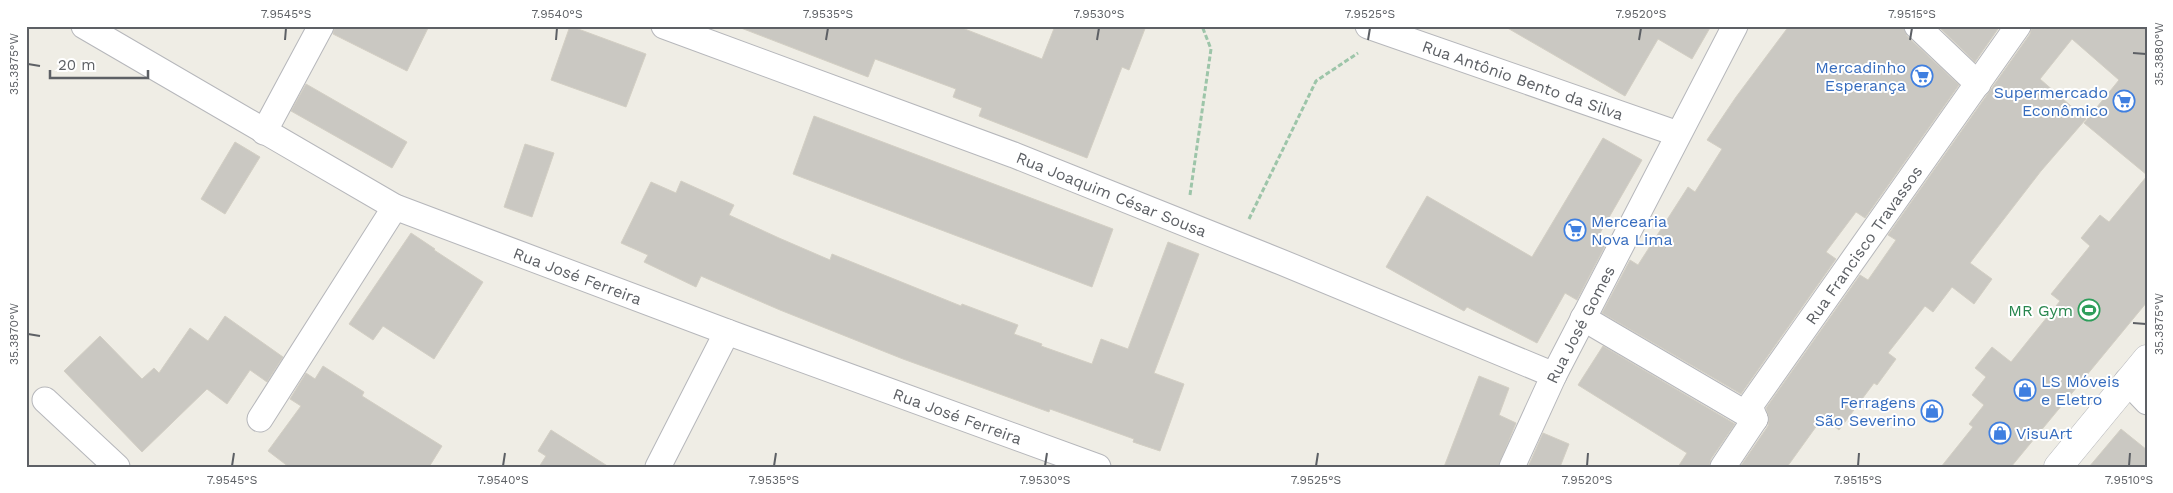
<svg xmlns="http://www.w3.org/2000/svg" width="2173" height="493" viewBox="0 0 2173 493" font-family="'Work Sans',sans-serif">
<rect width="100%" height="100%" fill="#efede5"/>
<g fill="#cac8c2" stroke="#d3cfc4">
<polygon points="335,26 429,26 407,71 333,34"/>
<polygon points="570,26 646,54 626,107 551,80"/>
<polygon points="741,26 957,26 1042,59 1055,26 1146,26 1129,70 1122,67 1087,158 979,116 982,108 953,97 956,89 875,59 868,77 741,28"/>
<polygon points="1504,26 1711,26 1692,59 1658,39 1625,96"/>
<polygon points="1789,26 1903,26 1907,36 1959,85 1865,218 1856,212 1826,252 1836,259 1741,394 1602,313 1630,260 1638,265 1688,187 1695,192 1722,149 1707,140 1736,97"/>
<polygon points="1938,26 2000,26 1975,62"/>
<polygon points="2032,26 2147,26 2147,175 2084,123 2119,80 2072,39 2040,79 2086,119 2041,171 1970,263 1992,279 1974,304 1952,287 1933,312 1925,306 1888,353 1896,359 1877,385 1874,383 1839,430 1823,417 1787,467 1740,467 1768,426 1769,419 1766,408 1860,275 1868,280 1896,240 1888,235 2030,34"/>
<polygon points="306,84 407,142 392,168 291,111"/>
<polygon points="814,116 1113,229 1092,287 793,174"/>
<polygon points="1603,138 1642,160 1596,240 1605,246 1577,300 1565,293 1537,343 1467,307 1464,311 1386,267 1427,196 1532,257"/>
<polygon points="235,142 260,157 225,214 201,199"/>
<polygon points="525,144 554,153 532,217 504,207"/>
<polygon points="2147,176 2147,302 2011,467 1941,467 1973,427 1969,424 1984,405 1972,395 1986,377 1975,368 1992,347 2011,362 2060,301 2051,294 2090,246 2081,238 2100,215 2109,222"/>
<polygon points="681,181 734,205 729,215 779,238 830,260 832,254 961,306 962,304 1018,325 1014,334 1042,344 1041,346 1092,364 1101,339 1128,349 1168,242 1199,254 1154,373 1184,384 1160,451 1133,442 1134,439 1050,409 1049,412 903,359 780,310 701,276 696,287 644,262 648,255 621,243 651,182 676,193"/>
<polygon points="411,233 435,249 434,250 483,282 434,359 383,326 373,340 349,324"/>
<polygon points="225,316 283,357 267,382 250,370 227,404 207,389 142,452 64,371 100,336 142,379 154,368 159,373 190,328 208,341"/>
<polygon points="1603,346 1735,424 1711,459 1709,467 1678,467 1687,453 1578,385"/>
<polygon points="323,366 364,392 362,396 442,446 429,467 289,467 268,451 301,406 290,399 306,373 315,379"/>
<polygon points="1479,376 1509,388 1499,415 1516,423 1498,467 1444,467"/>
<polygon points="2121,429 2147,450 2147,467 2089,467"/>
<polygon points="551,430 609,467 539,467 546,456 538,451"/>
<polygon points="1543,433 1569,444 1560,467 1528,467"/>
</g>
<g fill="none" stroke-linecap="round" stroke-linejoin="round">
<g stroke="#b6b7bb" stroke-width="27">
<g id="minor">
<path id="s1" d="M 84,26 L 395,207 L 727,332 L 1098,467"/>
<path id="s2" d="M 664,26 L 1014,155 L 1281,262 L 1554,375"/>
<path id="s3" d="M 1368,26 L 1678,134"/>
<polyline points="1917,26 1978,84"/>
<polyline points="264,132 321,26"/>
<polyline points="1583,318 1755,419"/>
<polyline points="2127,381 2147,402"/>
<polyline points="45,400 117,467"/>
<polyline points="260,419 395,207"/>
<path id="s4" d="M 1755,419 L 1750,406 L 2018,26"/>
<polyline points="658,467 727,332"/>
<path id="s5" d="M 1512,467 L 1554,375 L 1735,26"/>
<polyline points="1723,467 1755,419"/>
</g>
</g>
<g stroke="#b6b7bb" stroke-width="29">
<polyline id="tertiary" points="2058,467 2147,359"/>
</g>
<g stroke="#9dc5a9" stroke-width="3" stroke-dasharray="5 2.5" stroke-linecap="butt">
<polyline points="1190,195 1211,49 1202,26"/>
<polyline points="1249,219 1316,81 1358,53"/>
</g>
<use href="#minor" stroke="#fff" stroke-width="25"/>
<use href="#tertiary" stroke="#fff" stroke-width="28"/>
</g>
<path fill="none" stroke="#5d6065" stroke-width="2" d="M 285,40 L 286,28M 556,40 L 557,28M 826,40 L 828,28M 1097,40 L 1099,28M 1368,40 L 1370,28M 1639,40 L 1641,28M 1910,40 L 1912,28M 2133,53 L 2146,54M 28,64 L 40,66M 2133,323 L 2146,324M 28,334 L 40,336M 232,466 L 234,453M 503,466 L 505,453M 774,466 L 776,453M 1045,466 L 1047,453M 1316,466 L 1318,453M 1587,466 L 1588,453M 1858,466 L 1859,453M 2129,466 L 2130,453"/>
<defs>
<g id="supermarket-ring" transform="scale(1.125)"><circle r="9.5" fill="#fff" stroke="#3f7fe0" stroke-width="1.5"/><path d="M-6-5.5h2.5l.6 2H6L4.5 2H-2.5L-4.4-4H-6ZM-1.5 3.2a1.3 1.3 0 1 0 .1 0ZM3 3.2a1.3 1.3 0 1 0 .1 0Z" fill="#3f7fe0"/></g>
<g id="stadium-ring" transform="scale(1.125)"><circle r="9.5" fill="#fff" stroke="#2e9e5b" stroke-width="1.5"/><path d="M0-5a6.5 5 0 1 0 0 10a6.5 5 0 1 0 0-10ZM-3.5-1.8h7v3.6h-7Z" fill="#2e9e5b"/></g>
<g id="shop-ring" transform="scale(1.125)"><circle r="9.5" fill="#fff" stroke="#3f7fe0" stroke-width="1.5"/><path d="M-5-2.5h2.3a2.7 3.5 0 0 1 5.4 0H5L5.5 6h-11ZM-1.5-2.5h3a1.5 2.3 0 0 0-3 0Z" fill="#3f7fe0"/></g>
</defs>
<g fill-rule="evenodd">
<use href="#supermarket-ring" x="1922" y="76"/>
<use href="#supermarket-ring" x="2124" y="101"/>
<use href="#supermarket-ring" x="1575" y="230"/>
<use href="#stadium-ring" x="2089" y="310"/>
<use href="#shop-ring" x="2025" y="390"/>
<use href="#shop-ring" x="1932" y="411"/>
<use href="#shop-ring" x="2000" y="433"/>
</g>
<g text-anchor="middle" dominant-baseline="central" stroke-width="4" stroke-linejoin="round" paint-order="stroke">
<g font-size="16" fill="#366cbe" stroke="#fff" text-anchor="end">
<text x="1906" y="67">Mercadinho<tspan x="1906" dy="18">Esperança</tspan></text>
<text x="2108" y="92">Supermercado<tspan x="2108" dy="18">Econômico</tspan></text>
<text x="1591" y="221" text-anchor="start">Mercearia<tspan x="1591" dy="18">Nova Lima</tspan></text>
<text x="2041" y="381" text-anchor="start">LS Móveis<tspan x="2041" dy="18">e Eletro</tspan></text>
<text x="1916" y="402">Ferragens<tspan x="1916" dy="18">São Severino</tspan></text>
<text x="2016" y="433" text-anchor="start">VisuArt</text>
</g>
<g font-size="16" fill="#5d6065" stroke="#fff">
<text stroke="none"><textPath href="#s3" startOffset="164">Rua Antônio Bento da Silva</textPath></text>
<text stroke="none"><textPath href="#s2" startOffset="478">Rua Joaquim César Sousa</textPath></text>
<text stroke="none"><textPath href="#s4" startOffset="211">Rua Francisco Travassos</textPath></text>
<text stroke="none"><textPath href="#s1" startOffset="555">Rua José Ferreira</textPath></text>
<text stroke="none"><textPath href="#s5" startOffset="158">Rua José Gomes</textPath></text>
<text stroke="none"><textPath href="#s1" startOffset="960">Rua José Ferreira</textPath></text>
</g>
<g font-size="16" fill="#27864d" stroke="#fff" text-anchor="end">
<text x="2073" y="310">MR Gym</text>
</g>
</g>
<rect width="2173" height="493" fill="none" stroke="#ffffff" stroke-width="55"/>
<path d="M50 70v8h98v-8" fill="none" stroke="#5d6065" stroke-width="2.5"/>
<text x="58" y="70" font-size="15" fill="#5d6065" stroke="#ffffff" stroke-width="4" paint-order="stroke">20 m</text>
<rect x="28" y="28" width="2118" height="438" fill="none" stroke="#5d6065" stroke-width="2"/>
<g font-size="12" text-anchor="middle" fill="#5d6065">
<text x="286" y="18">7.9545°S</text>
<text x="557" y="18">7.9540°S</text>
<text x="828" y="18">7.9535°S</text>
<text x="1099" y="18">7.9530°S</text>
<text x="1370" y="18">7.9525°S</text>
<text x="1641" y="18">7.9520°S</text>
<text x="1912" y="18">7.9515°S</text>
<text transform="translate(2159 54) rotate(-90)" y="4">35.3880°W</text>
<text transform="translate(14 64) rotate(-90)" y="4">35.3875°W</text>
<text transform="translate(2159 324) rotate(-90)" y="4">35.3875°W</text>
<text transform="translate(14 334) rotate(-90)" y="4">35.3870°W</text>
<text x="232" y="484">7.9545°S</text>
<text x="503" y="484">7.9540°S</text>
<text x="774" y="484">7.9535°S</text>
<text x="1045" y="484">7.9530°S</text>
<text x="1316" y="484">7.9525°S</text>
<text x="1587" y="484">7.9520°S</text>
<text x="1858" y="484">7.9515°S</text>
<text x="2129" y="484">7.9510°S</text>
</g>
</svg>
